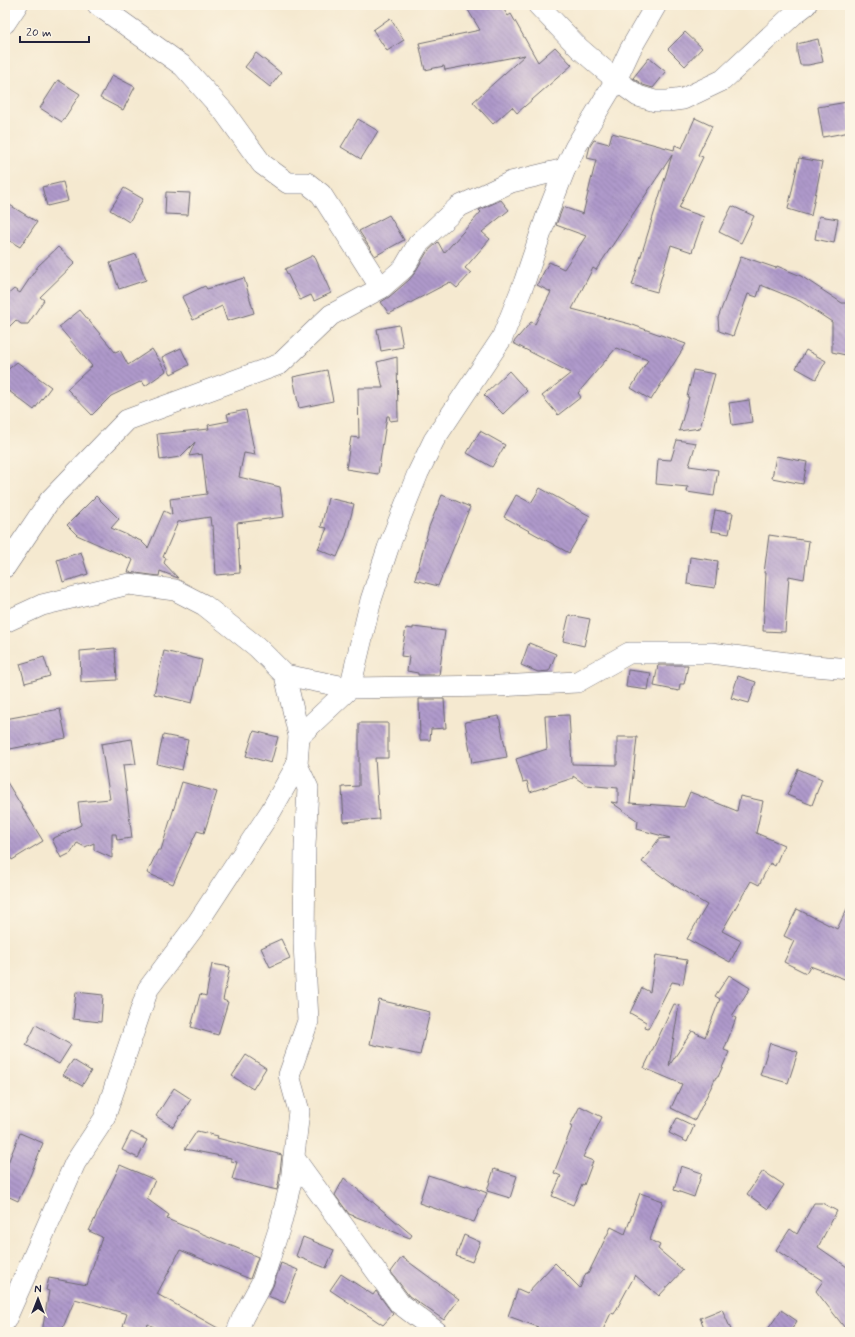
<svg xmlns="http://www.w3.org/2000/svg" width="855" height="1337" viewBox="0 0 855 1337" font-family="Mynerve,sans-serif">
<defs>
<pattern id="building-back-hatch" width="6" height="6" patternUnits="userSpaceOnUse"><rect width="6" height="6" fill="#af9acb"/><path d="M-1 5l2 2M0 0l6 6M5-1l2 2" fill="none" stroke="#8e7da6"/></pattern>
</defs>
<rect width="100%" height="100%" fill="#fcf5e5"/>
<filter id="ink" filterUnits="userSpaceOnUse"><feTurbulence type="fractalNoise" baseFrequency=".025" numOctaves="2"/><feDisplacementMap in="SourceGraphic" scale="8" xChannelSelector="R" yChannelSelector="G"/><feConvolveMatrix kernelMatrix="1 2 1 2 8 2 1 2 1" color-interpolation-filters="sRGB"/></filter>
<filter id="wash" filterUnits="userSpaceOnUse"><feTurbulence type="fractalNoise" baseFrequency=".012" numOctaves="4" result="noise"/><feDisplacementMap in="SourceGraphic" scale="16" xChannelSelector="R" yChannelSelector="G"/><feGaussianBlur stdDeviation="0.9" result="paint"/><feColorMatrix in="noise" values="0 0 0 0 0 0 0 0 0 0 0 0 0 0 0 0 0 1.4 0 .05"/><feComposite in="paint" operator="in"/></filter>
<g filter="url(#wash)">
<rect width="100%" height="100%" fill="#f5e9d0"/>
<g id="blocks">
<g fill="url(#building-back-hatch)">
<polygon points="465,5 501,5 508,16 511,14 538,62 555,47 572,65 517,113 512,107 493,124 473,102 525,55 445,70 444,66 425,70 419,43 480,30"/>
<polygon points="390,18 404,40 387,51 373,30"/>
<polygon points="685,32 702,48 685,66 668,49"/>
<polygon points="818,39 823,62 808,65 800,65 797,52 797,44"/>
<polygon points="256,53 281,73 270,87 245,67"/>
<polygon points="649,58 666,72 653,88 643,85 633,78"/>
<polygon points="112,75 135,87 123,110 100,98"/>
<polygon points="58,80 80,94 62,122 40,108"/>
<polygon points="847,102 850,121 850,132 823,137 818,107"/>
<polygon points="695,118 712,126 698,155 703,157 679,208 704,217 692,252 671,245 657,292 632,285 672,155 596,270 593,268 572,309 630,324 686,344 651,400 631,388 648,360 616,348 578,393 581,397 558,415 542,396 571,373 513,343 531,322 535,324 551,292 537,285 549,262 564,269 586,236 556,225 563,207 583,214 596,160 587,158 590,146 594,140 609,144 612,133 674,150 675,145 682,148"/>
<polygon points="358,119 378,131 361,159 341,147"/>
<polygon points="799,158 822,162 811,216 788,209"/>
<polygon points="63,182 68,201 47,206 42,187"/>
<polygon points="124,188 143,199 129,222 110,210"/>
<polygon points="166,192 190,193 188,215 165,214"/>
<polygon points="501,200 509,210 482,232 490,239 465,268 471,273 457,288 450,282 389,314 381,302 389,297 409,280 414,274 427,252 438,242 444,253 481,212 479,210"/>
<polygon points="5,202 37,222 20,247 5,238"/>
<polygon points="732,206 754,216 741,243 719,232"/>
<polygon points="389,215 404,240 375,256 359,231"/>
<polygon points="819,216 838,219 834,243 815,239"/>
<polygon points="58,247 75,263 40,297 44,300 28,324 21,324 16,320 5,331 5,316 6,314 5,313 5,297 14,289 20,293 38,266"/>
<polygon points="136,254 146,280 119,289 110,263"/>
<polygon points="314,255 331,293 314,301 311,295 300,300 285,269"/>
<polygon points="741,256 776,268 777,266 801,276 842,303 850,303 850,356 832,352 832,322 800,301 761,285 757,297 748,294 733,336 719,331 718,318"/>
<polygon points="244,278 254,313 227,321 222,306 193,320 182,297 205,286 207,289"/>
<polygon points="80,310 115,352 120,350 128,365 152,349 166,371 145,386 142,381 111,396 92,415 67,389 92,366 59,327"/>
<polygon points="399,325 403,347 381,351 377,329"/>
<polygon points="181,348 189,365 171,374 162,357"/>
<polygon points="806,350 826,361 816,379 796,368"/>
<polygon points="397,357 398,420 390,421 389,416 387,416 378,474 346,469 351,437 359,438 358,388 383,388 377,362"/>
<polygon points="17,362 51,387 34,410 5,388 5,372"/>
<polygon points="327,370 333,401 299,408 293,377"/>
<polygon points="693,370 715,374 700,428 679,431 689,397 687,397"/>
<polygon points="509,371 527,391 503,414 484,395"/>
<polygon points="749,400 752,422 732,425 729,403"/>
<polygon points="246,410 255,455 244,453 239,477 280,487 284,517 237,523 240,573 216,575 213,526 211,526 210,517 178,522 163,557 166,558 164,563 178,578 160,571 159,576 128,572 133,560 77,535 67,525 96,496 119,519 111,528 141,541 148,548 164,511 172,515 170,499 207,494 202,454 189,456 195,442 180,457 160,460 157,434 209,429 208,425 229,421 227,414"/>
<polygon points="480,431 505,445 492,467 467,453"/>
<polygon points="677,440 696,443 689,466 718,470 714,496 687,492 688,487 656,484 658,459 671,460"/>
<polygon points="776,456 807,462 803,484 772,478"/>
<polygon points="540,488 590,516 569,553 504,517 516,495 531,503"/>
<polygon points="442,495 470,507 438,586 415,580 429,527"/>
<polygon points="328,498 354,504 346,536 337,557 318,549 327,528 321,527"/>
<polygon points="715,510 733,513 729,534 711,531"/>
<polygon points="769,535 809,541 804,579 789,576 785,632 763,631 766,573 764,573"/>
<polygon points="81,552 88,574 63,582 57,560"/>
<polygon points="690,557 718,561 715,588 687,584"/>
<polygon points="569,615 590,619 584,646 563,641"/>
<polygon points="413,627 445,631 439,675 418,675 418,673 407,671 409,657 401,656 406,628 413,629"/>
<polygon points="529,643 556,654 549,671 538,672 521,665"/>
<polygon points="115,648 117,680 81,682 80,651"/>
<polygon points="164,651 202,660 192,703 154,694"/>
<polygon points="44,657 50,676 25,683 20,664"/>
<polygon points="658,665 688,665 684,684 680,684 679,691 654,686"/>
<polygon points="628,670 651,673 648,690 626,687"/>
<polygon points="738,676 756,682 749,703 731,698"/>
<polygon points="419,699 444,699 446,728 431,729 430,740 420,740"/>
<polygon points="60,709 66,738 5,750 5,719"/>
<polygon points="569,715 572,764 617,765 617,737 637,737 630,803 684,807 690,792 737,811 740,796 763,801 756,833 784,845 775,866 770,863 759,885 751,881 722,931 741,941 730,962 687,939 707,905 674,885 642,862 659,839 670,838 637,829 638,821 611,802 618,803 618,788 586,785 573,776 573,778 530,792 527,781 523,782 516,759 547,749 545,716"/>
<polygon points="499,716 507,757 472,763 465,722"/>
<polygon points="359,723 388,723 388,758 375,758 379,819 344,822 342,787 359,786"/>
<polygon points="254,731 278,737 271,763 246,756"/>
<polygon points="163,735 188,740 182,770 157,764"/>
<polygon points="132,739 136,764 123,765 132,838 117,840 116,834 112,834 112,858 94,850 94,843 85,847 77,843 71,853 61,858 52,839 81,825 78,802 110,799 101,744"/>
<polygon points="798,769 822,779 812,805 787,795"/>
<polygon points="5,779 43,841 12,860 5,848"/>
<polygon points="182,782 217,792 204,833 197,831 173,884 147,873 158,850 161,850"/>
<polygon points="850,903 850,981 810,966 806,973 784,962 794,941 784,936 797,909 837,929"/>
<polygon points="281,939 290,958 270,967 261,948"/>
<polygon points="656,955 687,960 683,984 672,982 648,1029 645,1028 646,1022 630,1013 642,988 650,992"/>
<polygon points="212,964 230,967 223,1000 228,1002 218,1035 191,1027 200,994 206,996"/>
<polygon points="729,975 750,988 732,1016 736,1018 724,1050 729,1052 718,1077 716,1077 695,1120 671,1108 682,1084 644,1068 674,1004 679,1005 669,1066 692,1031 705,1037 720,999 715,996"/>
<polygon points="76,992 103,995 101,1022 73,1019"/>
<polygon points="379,1000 430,1012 420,1055 370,1044"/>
<polygon points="36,1025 71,1045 59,1064 26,1045"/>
<polygon points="770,1043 798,1052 788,1083 760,1075"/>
<polygon points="246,1055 266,1068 253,1089 232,1076"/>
<polygon points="73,1060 91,1071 82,1086 63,1075"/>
<polygon points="174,1088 191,1099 173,1127 156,1116"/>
<polygon points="580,1106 602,1117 583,1157 593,1161 584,1185 582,1184 573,1205 552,1196 561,1176 554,1173 572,1127 570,1126"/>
<polygon points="677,1118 694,1126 687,1142 669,1133"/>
<polygon points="197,1131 218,1136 217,1138 282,1155 279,1180 277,1190 232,1179 237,1162 231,1161 231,1158 185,1149"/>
<polygon points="131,1132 147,1140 138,1158 122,1150"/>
<polygon points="20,1133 43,1143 30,1176 18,1201 5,1195 5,1170"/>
<polygon points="120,1165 155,1180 147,1199 169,1215 167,1219 258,1257 250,1279 180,1250 174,1262 157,1294 225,1332 163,1332 148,1324 145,1332 140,1332 123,1326 127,1314 75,1299 61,1332 42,1332 49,1291 46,1290 49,1278 87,1285 102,1237 89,1231"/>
<polygon points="681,1166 702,1173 694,1197 674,1190"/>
<polygon points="494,1169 517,1176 510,1198 487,1191"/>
<polygon points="763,1171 784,1185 768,1209 747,1194"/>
<polygon points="428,1175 466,1187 467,1185 487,1193 474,1222 419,1203"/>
<polygon points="344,1178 412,1235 410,1238 349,1214 335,1195"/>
<polygon points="640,1193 663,1201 650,1240 660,1245 658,1249 683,1270 659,1296 635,1275 614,1314 611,1313 602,1332 536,1332 538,1327 508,1316 518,1289 527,1293 555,1263 580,1288 586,1273 588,1274 611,1227 625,1234"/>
<polygon points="814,1203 822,1203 837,1211 818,1247 850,1269 850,1332 848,1332 816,1291 823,1281 776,1250 790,1229 797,1234"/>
<polygon points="464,1235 480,1242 472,1262 456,1256"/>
<polygon points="303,1237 334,1250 326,1268 296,1256"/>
<polygon points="402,1257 459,1299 444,1320 409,1296 391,1272"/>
<polygon points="281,1263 298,1270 285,1303 268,1296 273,1286"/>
<polygon points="341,1274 373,1295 376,1291 393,1314 383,1325 330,1290"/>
<polygon points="722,1309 732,1332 706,1332 700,1318"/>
<polygon points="781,1310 797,1321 790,1332 766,1332"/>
</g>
</g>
</g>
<g filter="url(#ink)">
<use href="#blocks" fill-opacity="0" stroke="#6c686f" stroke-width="1"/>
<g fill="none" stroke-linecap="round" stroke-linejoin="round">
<g stroke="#6c686f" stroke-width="22">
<g id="minor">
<polyline points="98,5 183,66 225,113 262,164 288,183 307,183 321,194 381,288"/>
<polyline points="656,5 630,50 616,80 638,96 655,101 668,101 683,99 723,80 793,15 806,5"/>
<polyline points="5,23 17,5"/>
<polyline points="5,567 50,500 127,420 280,364 331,315 381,288 404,268 418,244 458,207 511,182 565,169"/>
<polyline points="5,622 42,605 129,584 175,590 204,605 257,647 285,675 299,736 297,765 308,788 305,846 304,943 308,1021 289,1075 299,1111 291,1182 280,1226 262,1282 243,1317 237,1332"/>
<polyline points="285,675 350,688 499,686 577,682 629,653 711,653 803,665 850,669"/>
<polyline points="299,736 350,688 371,600 388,548 418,473 434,440 502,338 524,283 547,215 565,169 575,148 616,80 579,48 538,5"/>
<polyline points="294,1158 400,1304 437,1332"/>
<polyline points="5,1321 75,1163 104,1119 148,989 198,922 271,811 297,765"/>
</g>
</g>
<use href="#minor" stroke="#fff" stroke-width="21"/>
</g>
</g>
<rect width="855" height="1337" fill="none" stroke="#fcf5e5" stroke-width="20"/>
<g transform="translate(38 1299)" stroke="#fcf5e5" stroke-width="3" paint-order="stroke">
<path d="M0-3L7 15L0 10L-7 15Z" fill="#22223b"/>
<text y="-6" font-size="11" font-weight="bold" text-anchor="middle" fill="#22223b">N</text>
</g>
<path d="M20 36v6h69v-6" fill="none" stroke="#22223b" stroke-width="2"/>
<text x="26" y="36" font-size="12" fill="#22223b" stroke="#fcf5e5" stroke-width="3" paint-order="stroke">20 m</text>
</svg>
